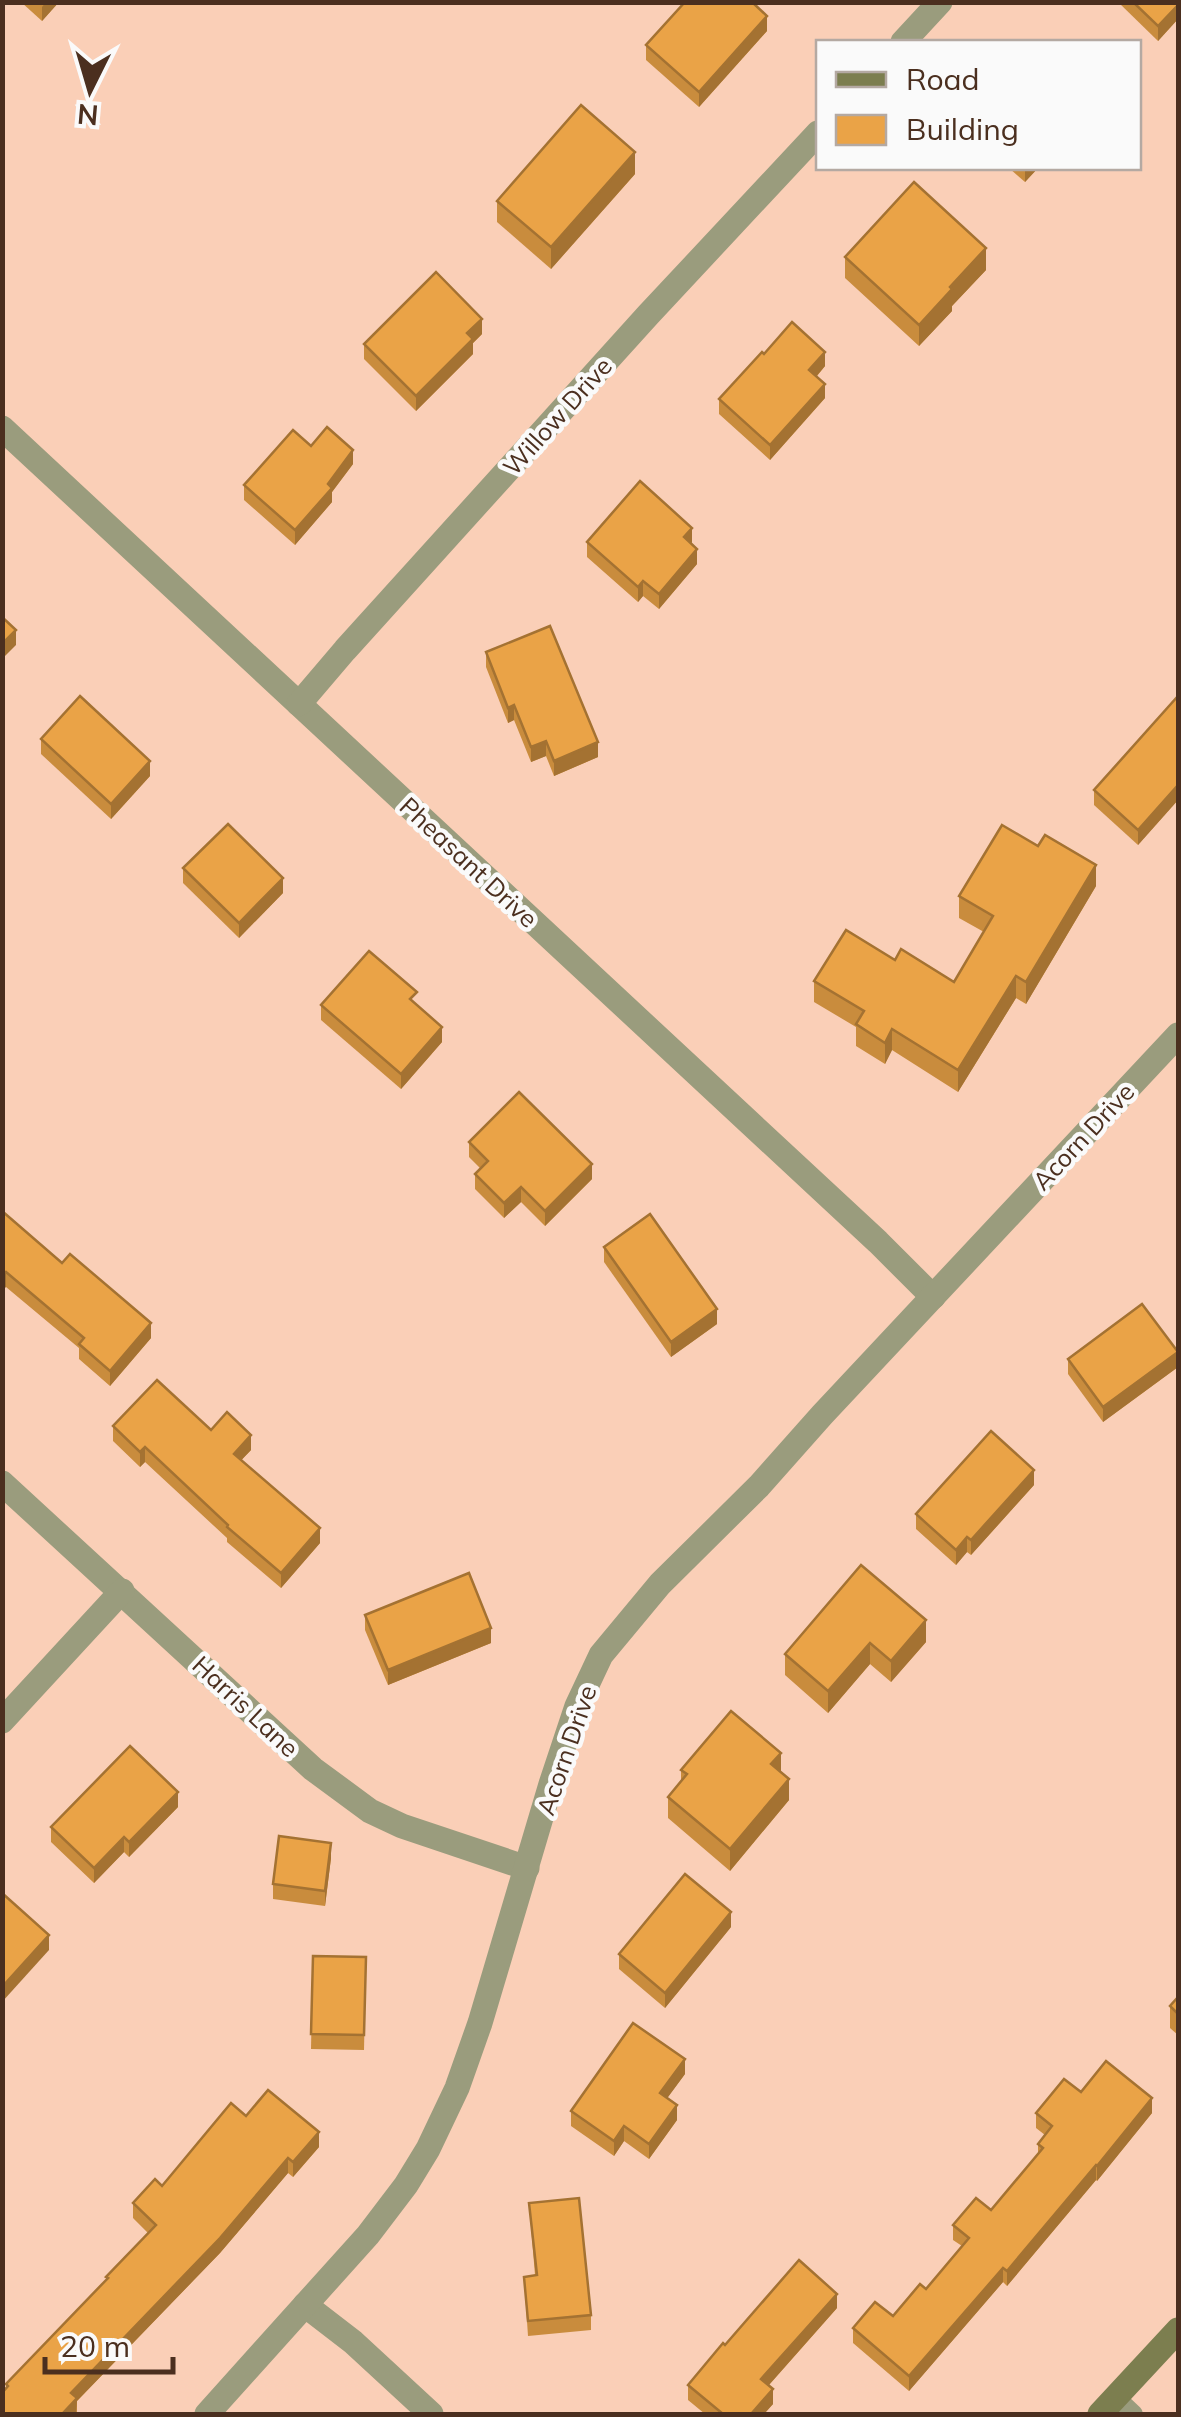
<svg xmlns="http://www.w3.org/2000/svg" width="1181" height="2417" viewBox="0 0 1181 2417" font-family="Mulish,sans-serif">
<rect width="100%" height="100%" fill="#facfb7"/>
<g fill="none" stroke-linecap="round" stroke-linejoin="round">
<polyline stroke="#9a9c7d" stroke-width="18" points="1116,2397 1134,2414"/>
<g stroke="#9a9c7d" stroke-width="25">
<polyline points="903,42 940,2"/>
<polyline points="2,428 878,1242 933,1297"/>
<polyline points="299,704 345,650 648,315 818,133"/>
<polyline points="2,1483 313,1769 370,1811 402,1826 527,1868"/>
<polyline points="2,1721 122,1591"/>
<polyline points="305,2305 353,2342 431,2414"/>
<polyline points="207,2414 368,2235 406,2185 428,2149 457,2088 480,2023 551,1784 577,1706 601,1655 660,1584 759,1486 822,1415 1178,1035"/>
</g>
<polyline stroke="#7c7e4f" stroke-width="25" points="1100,2414 1178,2330"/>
</g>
<g fill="#c98c3d">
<polygon points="21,2 59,2 42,21"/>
<polygon points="1118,2 1178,2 1178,19 1158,41"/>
<polygon points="767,31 699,107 646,60 646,45"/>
<polygon points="1009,168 1038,168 1025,182"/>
<polygon points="635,174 551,269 497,222 497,201"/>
<polygon points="845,257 986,270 952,306 952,311 919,346 845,278"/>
<polygon points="482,334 473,343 473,354 416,411 364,359 364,344"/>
<polygon points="764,354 825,366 817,376 825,398 770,460 719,414 719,399"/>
<polygon points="311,446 353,464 332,492 332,502 295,545 244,500 244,485"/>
<polygon points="587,542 692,542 691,544 697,564 659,609 643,596 638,602 587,557"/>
<polygon points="486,652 598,757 554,776 546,756 531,762 514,720 508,723 486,667"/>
<polygon points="1178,696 1178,800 1138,845 1094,805 1094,790"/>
<polygon points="41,739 150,776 111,819 41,754"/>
<polygon points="183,868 283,893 239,938 183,883"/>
<polygon points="1096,886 1026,1004 1016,998 958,1092 892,1050 885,1064 856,1046 856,1027 814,1002 814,981 895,960 954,982 984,932 959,918 959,896"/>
<polygon points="321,1005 417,1005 442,1042 401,1089 321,1020"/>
<polygon points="469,1142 592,1179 545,1226 521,1202 504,1218 475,1189 475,1174 480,1168 469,1157"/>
<polygon points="2,1211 151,1338 110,1386 79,1359 79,1348 6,1287"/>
<polygon points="604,1247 717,1324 671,1357 604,1262"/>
<polygon points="1068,1359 1178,1367 1103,1422 1068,1374"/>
<polygon points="113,1426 211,1430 251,1450 241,1460 320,1543 281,1588 227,1542 227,1538 145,1462 140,1467 113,1441"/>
<polygon points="1034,1485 971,1555 967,1552 956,1565 916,1529 916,1514"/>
<polygon points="861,1565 926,1642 891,1682 870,1664 828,1713 785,1675 785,1654"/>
<polygon points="365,1615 491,1643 388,1685 365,1630"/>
<polygon points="681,1770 781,1772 789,1800 730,1871 668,1818 668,1797 681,1781"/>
<polygon points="178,1807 129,1857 124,1852 94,1883 51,1842 51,1827"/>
<polygon points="331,1858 325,1906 273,1899 273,1884"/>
<polygon points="731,1927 665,2008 619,1969 619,1954"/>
<polygon points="313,1956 366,1957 364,2050 311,2049"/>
<polygon points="1178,1997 1178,2035 1170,2028 1170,2006"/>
<polygon points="685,2074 667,2098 677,2120 649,2159 624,2141 614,2156 571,2126 571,2111"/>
<polygon points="1081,2092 1152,2113 1097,2181 1096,2180 1007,2286 1003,2282 909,2391 853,2343 853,2328 893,2316 926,2289 962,2246 953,2240 953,2225 991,2210 1038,2155 1038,2144 1045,2135 1036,2128 1036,2113"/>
<polygon points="246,2116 319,2147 293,2177 288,2173 220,2253 77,2401 77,2413 6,2389 6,2384 106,2280 106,2277 148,2233 133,2218 133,2203 162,2186"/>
<polygon points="529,2203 591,2315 591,2330 528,2336 524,2277 535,2275"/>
<polygon points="837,2308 769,2385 773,2404 764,2414 705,2414 688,2400 688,2385 725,2345"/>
</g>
<g fill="#a47232">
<polygon points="46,2 59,2 42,21 42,7"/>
<polygon points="1178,5 1178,19 1158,41 1158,26"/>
<polygon points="767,16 767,31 699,107 699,92"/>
<polygon points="635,152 635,174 551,269 551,247"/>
<polygon points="1025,168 1038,168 1025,182"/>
<polygon points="986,248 986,270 952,306 952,311 919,346 919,325 950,287"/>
<polygon points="482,319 482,334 473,343 473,354 416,411 416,396 467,333"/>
<polygon points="825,352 825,366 809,385 809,370"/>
<polygon points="825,384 825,398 770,460 770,445"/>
<polygon points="353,450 353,464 332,492 332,502 295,545 295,530"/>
<polygon points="692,528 692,542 684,552 684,537"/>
<polygon points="697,549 697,564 659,609 659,594"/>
<polygon points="643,581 643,596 638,602 638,587"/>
<polygon points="16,630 16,645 2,659 2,644"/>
<polygon points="514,705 514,720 508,723 508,708"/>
<polygon points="546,741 546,756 531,762 531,747"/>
<polygon points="598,742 598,757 554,776 554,761"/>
<polygon points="150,761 150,776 111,819 111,804"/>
<polygon points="1178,785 1178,800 1138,845 1138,830"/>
<polygon points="1096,865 1096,886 1026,1004 1026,982"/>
<polygon points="283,878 283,893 239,938 239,923"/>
<polygon points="1016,976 1016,998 958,1092 958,1070"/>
<polygon points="442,1027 442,1042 401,1089 401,1074"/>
<polygon points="892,1029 892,1050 885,1064 885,1043"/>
<polygon points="592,1164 592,1179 545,1226 545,1211"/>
<polygon points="521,1187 521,1202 504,1218 504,1203"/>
<polygon points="6,1272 6,1287 2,1291 2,1276"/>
<polygon points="717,1309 717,1324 671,1357 671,1342"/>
<polygon points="151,1323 151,1338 110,1386 110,1371"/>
<polygon points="1178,1352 1178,1367 1103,1422 1103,1407"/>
<polygon points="251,1435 251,1450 234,1468 234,1454"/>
<polygon points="145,1447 145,1462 140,1467 140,1452"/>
<polygon points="1034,1470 1034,1485 971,1555 971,1540"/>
<polygon points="320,1528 320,1543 281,1588 281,1573"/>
<polygon points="967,1537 967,1552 956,1565 956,1550"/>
<polygon points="926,1620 926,1642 891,1682 891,1661"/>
<polygon points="491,1628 491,1643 388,1685 388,1670"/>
<polygon points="870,1643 870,1664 828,1713 828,1691"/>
<polygon points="781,1753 781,1774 771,1764"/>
<polygon points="789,1779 789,1800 730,1871 730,1849"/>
<polygon points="178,1792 178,1807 129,1857 129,1842"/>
<polygon points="124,1837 124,1852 94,1883 94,1868"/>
<polygon points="331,1843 331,1858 325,1906 325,1891"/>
<polygon points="731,1912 731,1927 665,2008 665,1993"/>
<polygon points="49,1935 49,1950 2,2002 2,1987"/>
<polygon points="685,2059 685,2074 660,2108 660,2093"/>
<polygon points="1152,2098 1152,2113 1097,2181 1097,2166"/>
<polygon points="677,2105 677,2120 649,2159 649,2144"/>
<polygon points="624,2126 624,2141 614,2156 614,2141"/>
<polygon points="319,2132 319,2147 293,2177 293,2162"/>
<polygon points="288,2158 288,2173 220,2253 77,2401 76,2414 62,2414 71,2393"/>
<polygon points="1096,2165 1096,2180 1007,2286 1007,2271"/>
<polygon points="1003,2268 1003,2282 909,2391 909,2376"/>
<polygon points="837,2294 837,2308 761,2394 761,2379"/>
<polygon points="773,2389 773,2404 764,2414 751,2414"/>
</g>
<g fill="#eaa347" stroke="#a47232" stroke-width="2.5">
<polygon points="685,2 752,2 767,16 699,92 646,45"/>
<polygon points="1133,2 1178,2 1178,5 1158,26"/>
<polygon points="581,105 635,152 551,247 497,201"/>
<polygon points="914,182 986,248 950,287 952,289 919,325 845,257"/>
<polygon points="436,272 482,319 467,333 473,339 416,396 364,344"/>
<polygon points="792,322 825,352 809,370 825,384 770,445 719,399 762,352 764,354"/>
<polygon points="327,427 353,450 328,484 332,488 295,530 244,485 293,430 311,446"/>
<polygon points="640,481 692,528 684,537 697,549 659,594 643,581 638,587 587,542"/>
<polygon points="2,617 16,630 2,644"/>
<polygon points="550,626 598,742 554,761 546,741 531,747 514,705 508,708 486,652"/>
<polygon points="80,696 150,761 111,804 41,739"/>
<polygon points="1178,696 1178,785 1138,830 1094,790"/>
<polygon points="228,824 283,878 239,923 183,868"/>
<polygon points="1002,825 1038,846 1045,835 1096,865 1026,982 1016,976 958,1070 892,1029 885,1043 856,1024 864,1011 814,981 846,930 895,960 901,949 954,982 993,916 959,896"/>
<polygon points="369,951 417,992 410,999 442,1027 401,1074 321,1005"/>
<polygon points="519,1092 592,1164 545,1211 521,1187 504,1203 475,1174 488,1161 469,1142"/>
<polygon points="2,1211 62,1263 70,1254 151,1323 110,1371 79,1344 84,1338 6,1272 2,1276"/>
<polygon points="650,1214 717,1309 671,1342 604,1247"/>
<polygon points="1142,1304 1178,1352 1103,1407 1068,1359"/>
<polygon points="157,1380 211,1430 227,1412 251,1435 234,1454 320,1528 281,1573 227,1527 228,1525 145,1447 140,1452 113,1426"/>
<polygon points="991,1431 1034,1470 971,1540 967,1537 956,1550 916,1514"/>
<polygon points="861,1565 926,1620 891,1661 870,1643 828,1691 785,1654"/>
<polygon points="469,1573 491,1628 388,1670 365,1615"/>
<polygon points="731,1711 781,1753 771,1764 789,1779 730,1849 668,1797 687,1774 681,1770"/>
<polygon points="130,1746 178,1792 129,1842 124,1837 94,1868 51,1827"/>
<polygon points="279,1836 331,1843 325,1891 273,1884"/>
<polygon points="685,1874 731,1912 665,1993 619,1954"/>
<polygon points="2,1893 49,1935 2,1987"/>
<polygon points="313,1956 366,1957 364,2035 311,2034"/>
<polygon points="1178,1997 1178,2014 1170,2006"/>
<polygon points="633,2023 685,2059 660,2093 677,2105 649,2144 624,2126 614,2141 571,2111"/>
<polygon points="1106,2061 1152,2098 1097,2166 1096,2165 1007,2271 1003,2268 909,2376 853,2328 875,2302 893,2316 920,2284 926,2289 969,2238 953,2225 976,2198 991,2210 1043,2148 1038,2144 1052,2126 1036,2113 1064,2079 1081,2092"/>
<polygon points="268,2090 319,2132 293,2162 288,2158 220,2238 71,2393 77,2398 62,2414 2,2414 2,2393 8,2386 6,2384 108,2278 106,2277 156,2225 133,2203 155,2179 162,2186 231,2103 246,2116"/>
<polygon points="579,2198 591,2315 528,2321 524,2277 537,2275 529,2203"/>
<polygon points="799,2260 837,2294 761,2379 773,2389 751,2414 723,2414 688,2385 723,2343 725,2345"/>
</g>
<g text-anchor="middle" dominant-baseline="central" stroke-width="9" stroke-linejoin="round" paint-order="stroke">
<g font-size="25" fill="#4b2f1f" stroke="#fafafa">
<text transform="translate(557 416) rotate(-48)">Willow Drive</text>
<text transform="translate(469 862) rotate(43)">Pheasant Drive</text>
<text transform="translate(1083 1136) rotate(-47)">Acorn Drive</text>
<text transform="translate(246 1706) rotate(43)">Harris Lane</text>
<text transform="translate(566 1750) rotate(-71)">Acorn Drive</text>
</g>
</g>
<rect width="1181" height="2417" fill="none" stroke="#4b2f1f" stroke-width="10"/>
<rect x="816" y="40" width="325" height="130" fill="#fafafa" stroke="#b4a9a2" stroke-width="2.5"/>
<rect x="836" y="72" width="50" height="15" fill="#7c7e4f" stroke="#b4a9a2" stroke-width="2.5"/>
<text x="906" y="90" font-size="30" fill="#4b2f1f">Road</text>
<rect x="836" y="115" width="50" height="30" fill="#eaa347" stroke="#b4a9a2" stroke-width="2.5"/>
<text x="906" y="140" font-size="30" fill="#4b2f1f">Building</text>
<g transform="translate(90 90) rotate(185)" stroke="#fafafa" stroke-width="8" paint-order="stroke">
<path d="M0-8L18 38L0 25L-18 38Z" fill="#4b2f1f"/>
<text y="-15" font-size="28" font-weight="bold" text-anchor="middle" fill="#4b2f1f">N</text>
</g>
<path d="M45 2357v15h128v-15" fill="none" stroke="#4b2f1f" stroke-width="5"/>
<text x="60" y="2357" font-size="30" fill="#4b2f1f" stroke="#fafafa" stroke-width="8" paint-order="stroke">20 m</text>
</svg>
